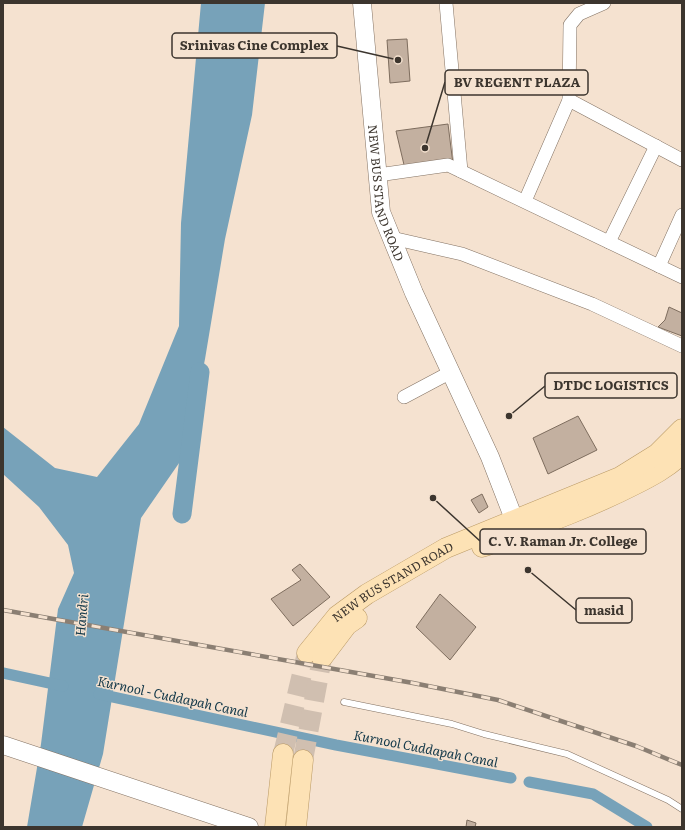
<svg xmlns="http://www.w3.org/2000/svg" width="685" height="830" viewBox="0 0 685 830" font-family="Literata,serif">
<rect width="100%" height="100%" fill="#f5e2d0"/>
<polygon fill="#77a2b9" points="201,3 265,3 252,115 225,239 205,359 186,453 141,518 103,754 82,827 27,827 41,744 58,609 74,573 68,545 39,507 3,474 3,427 55,468 97,477 139,424 179,326 181,223"/>
<g fill="none" stroke-linecap="round" stroke-linejoin="round">
<g stroke="#77a2b9" stroke-width="11">
<polyline points="3,673 63,686"/>
<polyline points="99,694 336,745 511,778"/>
<polyline points="529,782 593,794 647,827"/>
</g>
<polyline stroke="#77a2b9" stroke-width="19" points="182,514 200,372"/>
</g>
<g fill="#c3b0a0" stroke="#7e6d5e">
<polygon points="407,39 410,81 390,83 387,40"/>
<polygon points="448,124 453,164 405,169 396,131"/>
<polygon points="669,307 682,313 682,336 658,327 665,320"/>
<polygon points="578,416 597,450 548,474 533,438"/>
<polygon points="482,494 488,507 479,513 471,500"/>
<polygon points="300,564 330,597 293,626 271,599 301,580 292,570"/>
<polygon points="440,594 476,627 450,660 416,627"/>
<polygon points="467,820 476,823 475,827 466,827"/>
</g>
<g fill="none" stroke-linecap="round" stroke-linejoin="round">
<g stroke="#d0bfb0" stroke-width="20" stroke-dasharray="20 10" stroke-linecap="butt">
<polyline points="283,754 307,653"/>
<polyline points="303,760 322,658"/>
</g>
<g stroke="#837263" stroke-width="7">
<polyline id="lane" points="344,702 452,724 484,734 567,754 668,800 682,809"/>
</g>
<g stroke="#837263" stroke-width="14">
<g id="street">
<polyline points="446,3 461,171"/>
<polyline points="569,100 682,160"/>
<polyline points="378,175 448,165 682,277"/>
<polyline points="525,201 569,100 570,25 579,14 604,3"/>
<polyline points="392,238 462,254 592,304 682,346"/>
<polyline points="609,242 656,146"/>
<polyline points="659,266 682,215"/>
<polyline points="404,397 451,372"/>
</g>
</g>
<g stroke="#837263" stroke-width="19">
<g id="secondary">
<path id="s1" d="M 362,3 L 381,212 L 414,293 L 490,457 L 514,519 L 517,534"/>
<polyline points="3,745 249,827"/>
</g>
</g>
<g stroke="#b99965" stroke-width="21">
<g id="primary">
<path d="M 482,547 C 533,528 585,510 634,485 C 652,476 667,468 682,454"/>
<path id="s2" d="M 307,653 L 337,616 L 367,594 L 446,548 L 620,477 L 657,454 L 682,429"/>
<polyline points="322,658 347,625 357,618"/>
<polyline points="275,827 283,754"/>
<polyline points="296,827 303,760"/>
</g>
</g>
<use href="#lane" stroke="#fff" stroke-width="6"/>
<use href="#street" stroke="#fff" stroke-width="13"/>
<use href="#secondary" stroke="#fff" stroke-width="18"/>
<use href="#primary" stroke="#fde2b5" stroke-width="20"/>
<g stroke="#8b7f73" stroke-width="4.5">
<polyline id="rail" points="3,610 413,683 498,700 636,746 682,765"/>
</g>
<use href="#rail" stroke="#f5e2d0" stroke-width="3" stroke-dasharray="9" stroke-linecap="butt"/>
</g>
<g text-anchor="middle" dominant-baseline="central" stroke-width="3" stroke-linejoin="round" paint-order="stroke">
<g font-size="12" fill="#3c352e" stroke="#f5e2d0">
<text stroke="none"><textPath href="#s1" startOffset="192">NEW BUS STAND ROAD</textPath></text>
<text stroke="none"><textPath href="#s2" startOffset="113">NEW BUS STAND ROAD</textPath></text>
</g>
<g font-size="13" font-style="italic" fill="#113748" stroke="#f5e2d0">
<text transform="translate(81 615) rotate(-85)">Handri</text>
<text transform="translate(173 696) rotate(12)">Kurnool - Cuddapah Canal</text>
<text transform="translate(426 748) rotate(11)">Kurnool Cuddapah Canal</text>
</g>
</g>
<path fill="none" stroke="#3c352e" stroke-width="1.5" d="M398 60L337 46M425 148L445 82M509 416L545 386M433 498L480 541M528 570L576 610"/>
<g fill="#3c352e" stroke="#f5e2d0" stroke-width="1.5">
<circle cx="398" cy="60" r="4"/>
<circle cx="425" cy="148" r="4"/>
<circle cx="509" cy="416" r="4"/>
<circle cx="433" cy="498" r="4"/>
<circle cx="528" cy="570" r="4"/>
</g>
<g fill="#f5e2d0" stroke="#3c352e" stroke-width="1.5">
<rect x="172" y="33" width="165" height="25" rx="4"/>
<rect x="445" y="70" width="143" height="25" rx="4"/>
<rect x="545" y="373" width="132" height="25" rx="4"/>
<rect x="480" y="529" width="166" height="25" rx="4"/>
<rect x="576" y="598" width="56" height="25" rx="4"/>
</g>
<g font-size="13" text-anchor="middle" font-weight="bold" fill="#3c352e">
<text x="254" y="50">Srinivas Cine Complex</text>
<text x="517" y="87">BV REGENT PLAZA</text>
<text x="611" y="390">DTDC LOGISTICS</text>
<text x="563" y="546">C. V. Raman Jr. College</text>
<text x="604" y="615">masid</text>
</g>
<rect width="685" height="830" fill="none" stroke="#3c352e" stroke-width="8"/>
</svg>
